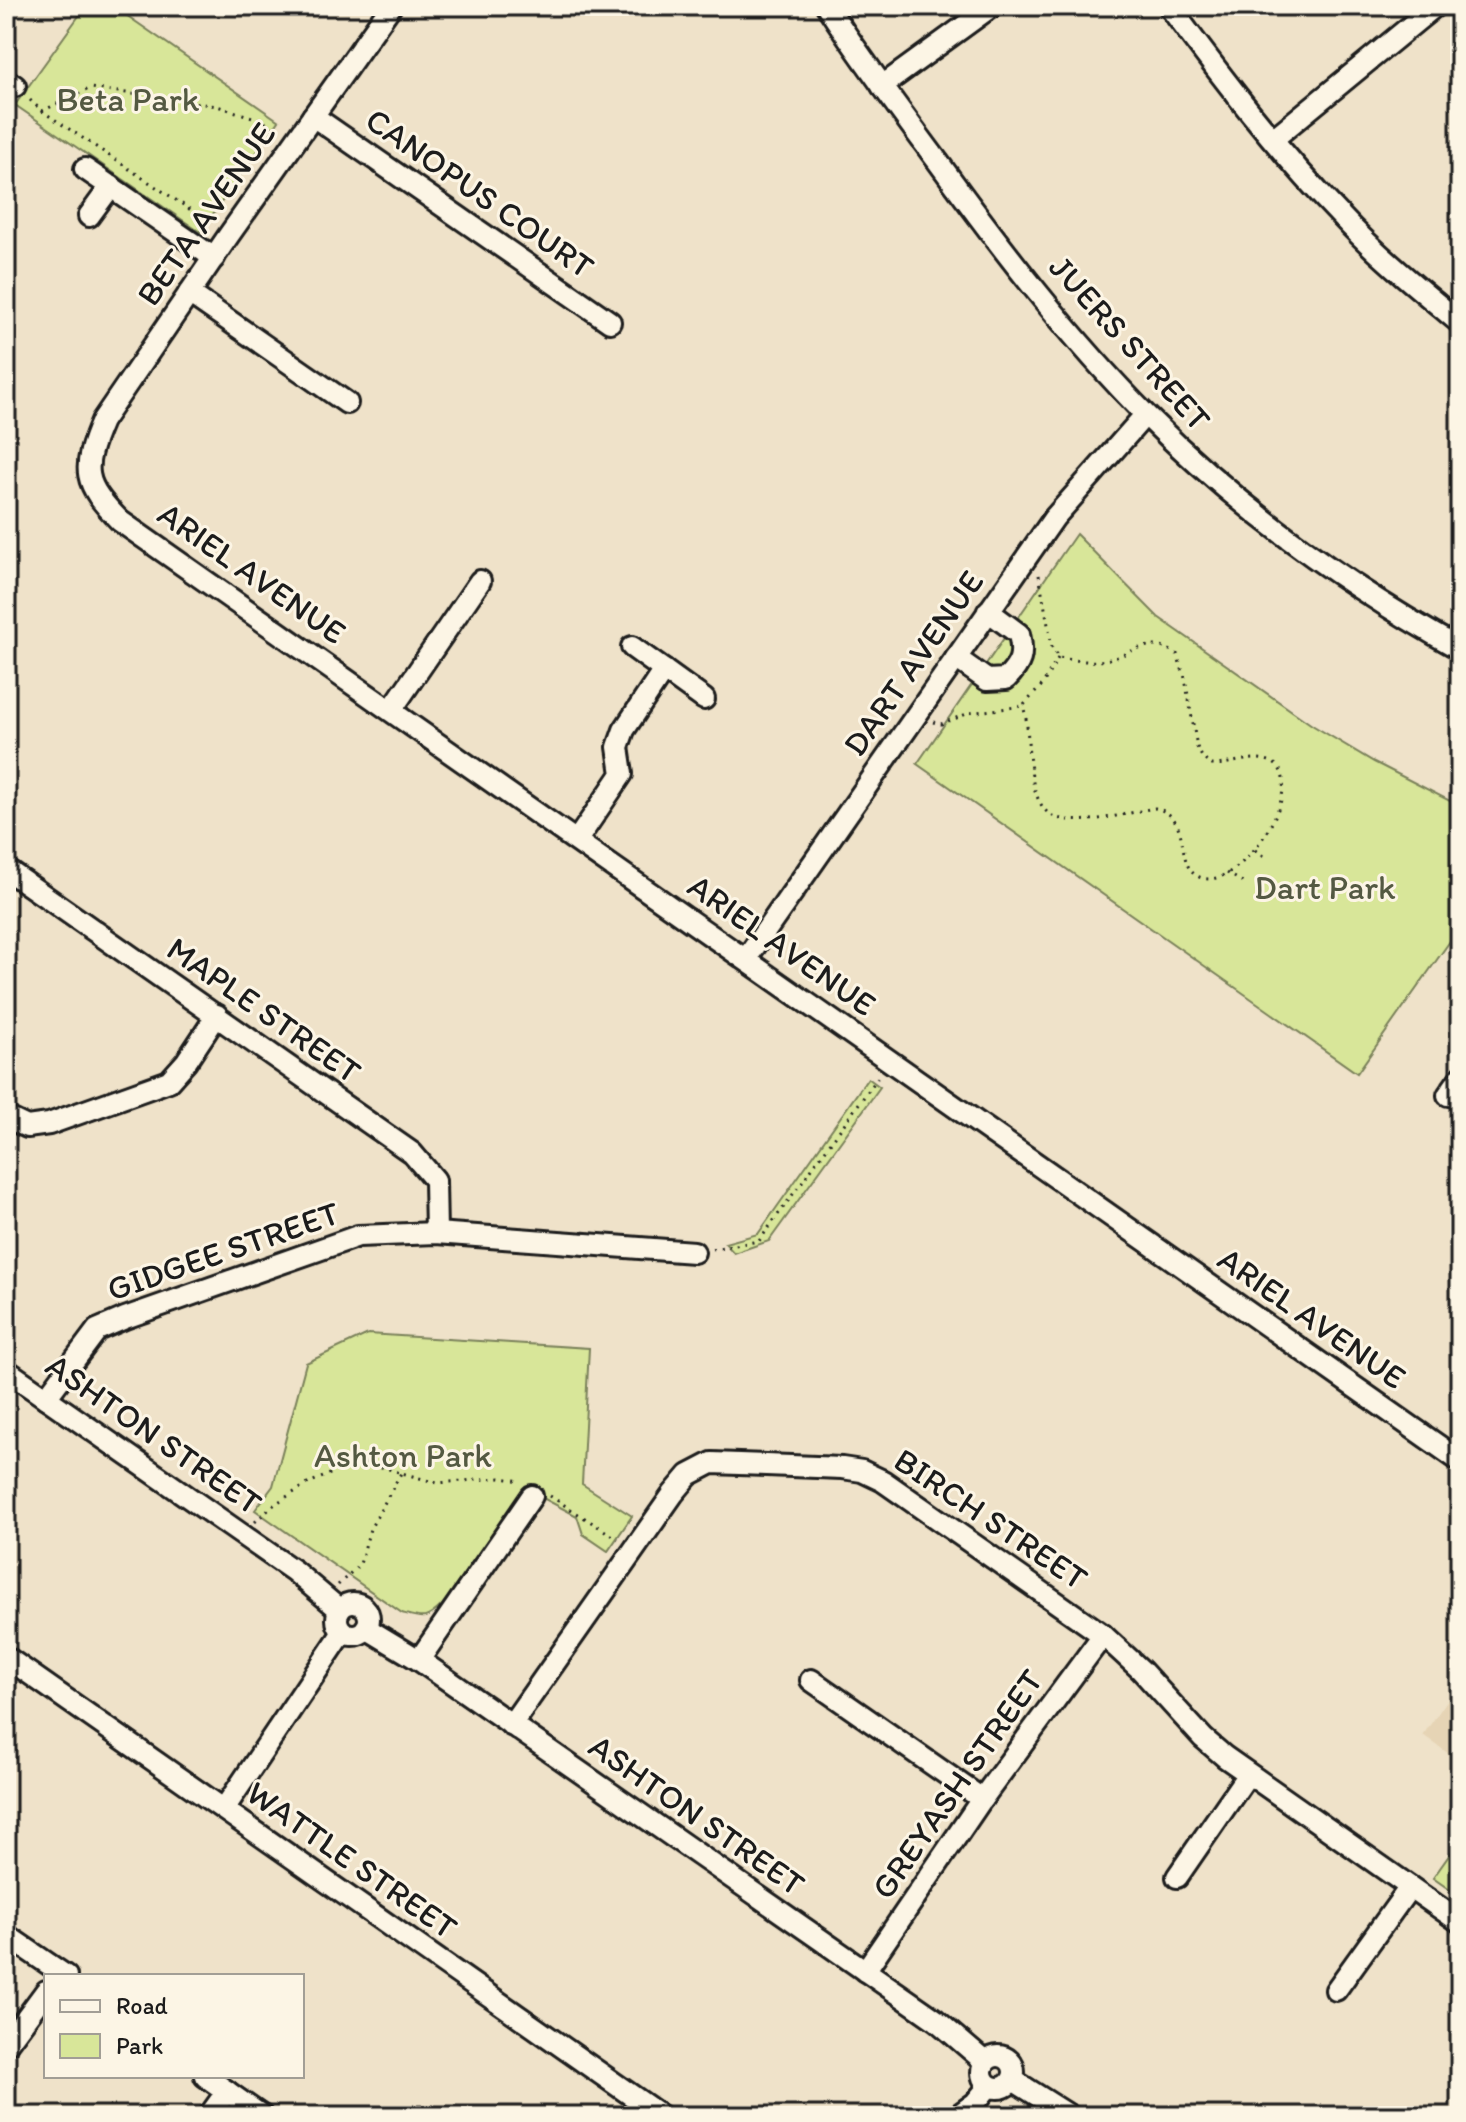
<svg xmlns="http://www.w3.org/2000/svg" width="1466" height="2122" viewBox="0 0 1466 2122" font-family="Itim,sans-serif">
<rect width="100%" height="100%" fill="#efe2c9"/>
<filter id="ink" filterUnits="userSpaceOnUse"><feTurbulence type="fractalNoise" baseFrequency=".0125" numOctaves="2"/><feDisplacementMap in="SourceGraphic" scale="16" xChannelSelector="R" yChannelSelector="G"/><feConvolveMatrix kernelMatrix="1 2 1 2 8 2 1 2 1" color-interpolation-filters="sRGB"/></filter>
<g filter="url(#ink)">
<polygon fill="#e6d4b5" points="1460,1682 1460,1762 1423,1735"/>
<g fill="#d8e699" stroke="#7a815a" stroke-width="2">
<polygon points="86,6 113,6 279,121 200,232 15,105"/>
<polygon points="1076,534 1158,617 1312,725 1374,762 1460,806 1460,927 1357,1073 917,764"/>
<polygon points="868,1078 880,1087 769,1241 734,1253 725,1243 758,1234"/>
<path d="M 368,1334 L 589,1348 L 582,1484 L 632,1516 L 608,1551 L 583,1534 L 577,1516 L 524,1488 L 442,1605 C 426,1621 423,1619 402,1613 L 255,1510 L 273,1486 L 306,1363 Z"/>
<polygon points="1460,1840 1460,1897 1433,1878"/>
</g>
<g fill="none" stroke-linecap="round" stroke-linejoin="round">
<g stroke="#1c1c1c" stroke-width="26">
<g id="minor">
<path d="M 391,6 L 229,235 L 102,421 C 81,470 83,483 120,521 L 1460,1461"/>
<path d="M 827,6 C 862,60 901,112 939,163 C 1003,251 1070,338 1146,415 C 1238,507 1346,586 1460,649"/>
<path d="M 1169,6 C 1223,79 1278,151 1341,216 C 1377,255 1419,289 1460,323"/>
<polyline points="6,80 15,86"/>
<polyline points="882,86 992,6"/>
<polyline points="313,116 610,322"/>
<polyline points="1273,139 1435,6"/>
<polyline points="85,169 214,258"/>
<polyline points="89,216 111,186"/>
<polyline points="189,293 347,403"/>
<polyline points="632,647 704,699"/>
<path d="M 956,658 L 987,680 L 1006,679 C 1021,664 1024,655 1019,634 L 988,611"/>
<polyline points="392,709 480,581"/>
<polyline points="577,840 622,774 618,747 624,730 664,670"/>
<polyline points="6,869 412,1153 435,1180 436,1233"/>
<polyline points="746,959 1054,518 1145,415"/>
<polyline points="1448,1095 1460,1078"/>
<polyline points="6,1117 27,1127 49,1124 169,1081 186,1062 217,1015"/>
<polyline points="6,1370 294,1571 340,1610"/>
<polyline points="46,1398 97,1330 125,1318 358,1236 436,1233 694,1252"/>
<circle cx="353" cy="1619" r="16"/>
<polyline points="366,1628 419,1660 936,2020 985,2062"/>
<polyline points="6,1657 661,2116"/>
<polyline points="419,1660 532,1496"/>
<polyline points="811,1680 982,1799"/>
<polyline points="511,1725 673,1494 689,1475 712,1463 842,1468 862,1471 883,1481 1103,1635 1141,1670 1203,1738 1225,1757 1460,1922"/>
<polyline points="224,1809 343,1632"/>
<polyline points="1177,1877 1248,1774"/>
<polyline points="6,1935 66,1976"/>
<polyline points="865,1971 982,1799 1103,1635"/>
<polyline points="1336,1990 1410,1887"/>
<polyline points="6,2045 46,1991"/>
<circle cx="998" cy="2072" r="16"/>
<polyline points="205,2076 262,2116"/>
<polyline points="1013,2080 1070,2116"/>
<polyline points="209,2116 227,2091"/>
<polyline points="957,2116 975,2103 989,2086"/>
</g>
</g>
<g stroke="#1c1c1c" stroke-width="3" stroke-dasharray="2 6" stroke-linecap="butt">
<polyline points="30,100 42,111 215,226"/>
<polyline points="42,111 91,88 217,106 262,120 277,132"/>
<path d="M 1039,575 L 1052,647 L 1058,658 C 1070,659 1084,662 1097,661 C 1132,659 1142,633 1177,654 L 1185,678 L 1197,747 L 1203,759 L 1212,765 C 1231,765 1256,753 1273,763 C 1309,783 1243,890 1202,878 C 1171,869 1196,817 1155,808 C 1129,812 1064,833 1045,810 C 1034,797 1032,778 1030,762 C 1027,744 1029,724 1023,706 L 1042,685 L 1058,658"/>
<polyline points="933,722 941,724 969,713 1023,706"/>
<polyline points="1255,850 1266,858"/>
<polyline points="1227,873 1246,884"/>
<polyline points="712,1249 759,1241 879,1076"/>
<polyline points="550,1496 618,1539"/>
<polyline points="255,1522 275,1504 309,1483 360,1461 437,1483 500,1478 522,1481"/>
<polyline points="338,1585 360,1564 370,1529 401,1473"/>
</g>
<use href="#minor" stroke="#fcf5e5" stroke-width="20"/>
</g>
</g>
<g text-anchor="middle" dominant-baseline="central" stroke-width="6" stroke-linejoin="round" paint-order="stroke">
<g font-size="34" fill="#545942" stroke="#fcf5e5">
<text x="128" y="99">Beta Park</text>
<text x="1325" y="887">Dart Park</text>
<text x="403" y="1455">Ashton Park</text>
</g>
<g font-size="34" fill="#1c1c1c" stroke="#fcf5e5">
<text transform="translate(480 193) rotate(35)">CANOPUS COURT</text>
<text transform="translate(206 214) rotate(-55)">BETA AVENUE</text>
<text transform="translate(1130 343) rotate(48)">JUERS STREET</text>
<text transform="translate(252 573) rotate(35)">ARIEL AVENUE</text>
<text transform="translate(913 663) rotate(-55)">DART AVENUE</text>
<text transform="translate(782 945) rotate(35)">ARIEL AVENUE</text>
<text transform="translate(264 1010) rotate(35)">MAPLE STREET</text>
<text transform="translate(223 1251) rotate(-19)">GIDGEE STREET</text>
<text transform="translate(1312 1318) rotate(35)">ARIEL AVENUE</text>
<text transform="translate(154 1434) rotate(35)">ASHTON STREET</text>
<text transform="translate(991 1519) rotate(34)">BIRCH STREET</text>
<text transform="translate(957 1784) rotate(-55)">GREYASH STREET</text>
<text transform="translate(697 1815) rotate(35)">ASHTON STREET</text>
<text transform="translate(352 1860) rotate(35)">WATTLE STREET</text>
</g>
</g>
<rect width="1466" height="2122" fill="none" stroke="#fcf5e5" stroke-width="32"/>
<rect x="16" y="16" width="1434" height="2090" fill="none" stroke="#1c1c1c" stroke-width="3" filter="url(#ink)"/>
<rect x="44" y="1974" width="260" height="104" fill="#fcf5e5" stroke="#a29e95" stroke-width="2"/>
<rect x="60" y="2000" width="40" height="12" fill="#fcf5e5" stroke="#a29e95" stroke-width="2"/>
<text x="116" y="2014" font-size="24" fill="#1c1c1c">Road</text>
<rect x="60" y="2034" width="40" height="24" fill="#d8e699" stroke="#a29e95" stroke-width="2"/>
<text x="116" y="2054" font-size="24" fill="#1c1c1c">Park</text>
</svg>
